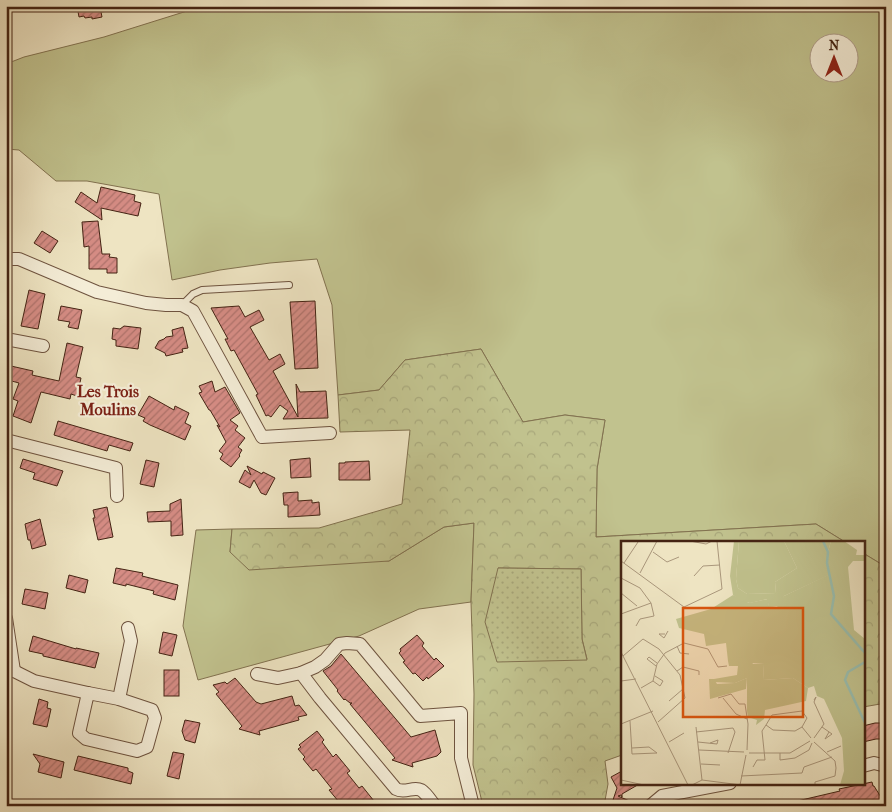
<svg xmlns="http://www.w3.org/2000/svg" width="892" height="812" viewBox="0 0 892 812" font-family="'IM FELL French Canon',serif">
<defs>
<pattern id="forest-crowns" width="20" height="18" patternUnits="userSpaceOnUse" patternTransform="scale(1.25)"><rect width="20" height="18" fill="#c1c28e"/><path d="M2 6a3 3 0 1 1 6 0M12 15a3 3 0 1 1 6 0" fill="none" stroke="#a7a67a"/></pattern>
<pattern id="park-dots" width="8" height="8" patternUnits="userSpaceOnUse" patternTransform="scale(1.25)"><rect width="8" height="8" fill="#c1c28e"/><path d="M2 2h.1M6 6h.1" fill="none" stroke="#a7a67a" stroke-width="1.8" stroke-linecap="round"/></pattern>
<pattern id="building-hatch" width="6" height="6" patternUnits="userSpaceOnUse" patternTransform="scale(1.25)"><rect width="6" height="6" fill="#d58c84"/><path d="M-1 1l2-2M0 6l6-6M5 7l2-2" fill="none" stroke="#ae726b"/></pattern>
</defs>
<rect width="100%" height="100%" fill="#eee4c2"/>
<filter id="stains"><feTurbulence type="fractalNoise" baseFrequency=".004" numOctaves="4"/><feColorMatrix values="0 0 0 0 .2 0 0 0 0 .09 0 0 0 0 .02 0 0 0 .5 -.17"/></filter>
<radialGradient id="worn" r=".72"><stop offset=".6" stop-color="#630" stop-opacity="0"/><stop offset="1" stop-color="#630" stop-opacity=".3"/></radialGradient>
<g fill="#c1c28e" stroke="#827250" fill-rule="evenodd">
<path d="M 203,6 L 886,6 L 886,567 L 863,553 L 863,542 L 845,542 L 816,524 L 596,537 L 597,469 L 605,420 L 565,415 L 523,422 L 481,349 L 405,360 L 379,390 L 338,395 L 332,305 L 317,259 L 270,263 L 220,270 L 172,280 L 159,194 L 87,181 L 56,181 L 19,150 L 6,149 L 6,64 L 24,57 L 104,37 ZM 820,42 L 850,42 L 850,72 L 820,72 Z"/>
<polygon points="474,523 471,602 419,609 359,636 198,680 183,626 196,530 232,529 230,552 389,561 444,527"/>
</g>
<g fill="url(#forest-crowns)" stroke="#827250" fill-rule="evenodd">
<path d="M 481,349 L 523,422 L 565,415 L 605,420 L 597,469 L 596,537 L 816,524 L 845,542 L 622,542 L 622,755 L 605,761 L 608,784 L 604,806 L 483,806 L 473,765 L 474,694 L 471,602 L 474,523 L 444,527 L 389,561 L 249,570 L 230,552 L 232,529 L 319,528 L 402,504 L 410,430 L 340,432 L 338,395 L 379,390 L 405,360 ZM 498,568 L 581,569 L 582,639 L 587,659 Z"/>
<polygon points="863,553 886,567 886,703 863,707"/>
</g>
<polygon fill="url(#park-dots)" stroke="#827250" points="498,568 581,569 582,639 587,660 497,662 485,622"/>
<g fill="url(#building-hatch)" stroke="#442313">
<polygon points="77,6 109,6 109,11 101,12 102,17 92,19 92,17 85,18 84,16 79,17"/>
<polygon points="101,187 135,195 134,201 141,203 138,216 101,208 102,220 75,202 81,192 97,203"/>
<polygon points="98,221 102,254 110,254 109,257 117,258 117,273 107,273 107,269 89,269 89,246 84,247 82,222"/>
<polygon points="42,231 58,241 50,253 34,243"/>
<polygon points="29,290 45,294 38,329 21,326"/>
<polygon points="315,301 318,368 295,369 290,302"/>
<polygon points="61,306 82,310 78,329 68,327 70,322 58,320"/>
<polygon points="239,306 245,317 259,310 264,320 250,327 269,360 280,354 285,364 273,371 298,417 296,384 300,392 326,391 328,418 283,419 288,411 280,405 271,417 268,415 266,416 256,395 258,394 234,350 231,351 225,339 228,339 211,308"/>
<polygon points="124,326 141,328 138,349 116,346 116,340 112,339 113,328 120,329"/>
<polygon points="183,327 188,348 182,349 183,352 166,356 165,353 155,348 159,341 164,339 166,337 173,336 172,330"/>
<polygon points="67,343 83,347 76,377 81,378 77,396 71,394 70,399 41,392 31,423 13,416 18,401 13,399 19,383 8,380 11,366 33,371 32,375 59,381"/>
<polygon points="212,381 215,392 225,387 240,413 230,420 238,426 235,430 245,438 238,447 242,450 239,455 240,456 231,467 220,459 223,454 219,451 226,442 217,425 220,427 210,410 209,410 199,393 202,392 199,386"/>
<polygon points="149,396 174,410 175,406 189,413 185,423 191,426 185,440 150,425 143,421 145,418 138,415"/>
<polygon points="58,421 133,443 130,451 109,445 107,451 54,435"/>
<polygon points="310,458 311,477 291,478 290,460"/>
<polygon points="23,459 63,471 57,486 33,479 35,473 20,468"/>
<polygon points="146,460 159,463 154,487 140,484"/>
<polygon points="369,461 370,480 339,480 339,463 345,463 345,462"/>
<polygon points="247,466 262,474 263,472 275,478 266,495 261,493 254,480 250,488 239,482 245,470 251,475"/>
<polygon points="298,492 298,501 312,500 312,503 319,502 320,515 288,517 288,505 284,505 283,493"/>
<polygon points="181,499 183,535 171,536 171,521 148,522 147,512 170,511 170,504"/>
<polygon points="107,507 113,537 98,540 93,518 95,518 93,510"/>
<polygon points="40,519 46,545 32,549 30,540 28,540 25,524"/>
<polygon points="116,568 143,573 142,576 178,585 175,600 153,594 154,591 126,584 126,586 113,583"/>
<polygon points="69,575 88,580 85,593 66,588"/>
<polygon points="25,589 48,593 45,609 22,604"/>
<polygon points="163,632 177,635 172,656 159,653"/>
<polygon points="417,635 424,643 422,646 434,660 436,658 444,666 428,679 427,677 423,681 415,673 413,674 403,662 405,661 399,653 401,651 400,649"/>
<polygon points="33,636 76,649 76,648 99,653 95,668 43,656 43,654 29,651"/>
<polygon points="341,654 411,737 435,730 441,752 437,756 412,763 413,767 392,760 395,758 350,704 352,703 350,703 345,699 344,700 337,691 338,690 323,671 331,666"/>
<rect x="164" y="670" width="15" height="26"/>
<polygon points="235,678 256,702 261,704 292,696 295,706 299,705 307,715 298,717 299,720 259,731 260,735 239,729 242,726 216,694 219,692 213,685 225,682 227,684"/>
<polygon points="39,699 48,702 47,708 51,709 47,727 33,724"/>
<polygon points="185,720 200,723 195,743 185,740 182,731"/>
<polygon points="875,723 886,723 886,739 876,739 863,742 863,726"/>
<polygon points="317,731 324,740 322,742 333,757 336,754 350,771 347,773 359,788 362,786 378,806 345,806 342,801 339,802 329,790 332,789 316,769 313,771 303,759 305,757 298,749 301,747 299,745"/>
<polygon points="173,752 184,754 179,779 167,776"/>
<polygon points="33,754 64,762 61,778 38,772 40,764"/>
<polygon points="78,756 128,768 128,771 133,773 131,784 74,770"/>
<polygon points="622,771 622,783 641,783 622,794 622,797 621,795 618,796 641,806 611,806 617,788 611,777"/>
<polygon points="872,782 873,786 874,786 884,802 878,806 870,806 868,803 856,806 793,806 793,802 840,791 839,789"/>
</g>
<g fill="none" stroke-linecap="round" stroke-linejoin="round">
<g stroke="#6e533f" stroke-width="8">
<polyline id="lane" points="182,305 193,294 202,290 289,285"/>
</g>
<g stroke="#6e533f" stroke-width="14">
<g id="street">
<polyline points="6,259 19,259 97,292 146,303 166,305 182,305 193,311 262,437 330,433"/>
<polyline points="6,339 43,346"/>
<polyline points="6,440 116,468 117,496"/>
<polyline points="6,618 14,671"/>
<polyline points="14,671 34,681 88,693"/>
<path d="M 301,673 L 320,698 L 396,789 C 405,794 413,786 421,790 C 426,793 431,801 435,806"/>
<polyline points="257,674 278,678 301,673 315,667 325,660 339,644 347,643 360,644 420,716 461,713 461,758 473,806"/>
<polygon points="88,693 119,699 152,710 155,718 147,747 137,751 86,739 79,733"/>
<polyline points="119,699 131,641 128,628"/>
<polyline points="863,766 874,763 886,766"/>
<polyline points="650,806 662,796 730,783"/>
</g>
</g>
<use href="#lane" stroke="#f4edd7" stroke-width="6"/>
<use href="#street" stroke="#f4edd7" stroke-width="12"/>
</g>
<g text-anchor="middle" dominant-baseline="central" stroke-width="4.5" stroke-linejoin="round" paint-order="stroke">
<g font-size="16" font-weight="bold" fill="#7a1f14" stroke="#f4edd7">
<text x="108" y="391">Les Trois<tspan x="108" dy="18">Moulins</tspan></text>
</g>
</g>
<g transform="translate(621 541)">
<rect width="244" height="244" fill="#eee4c2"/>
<path d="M 118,0 L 163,0 L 176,27 L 154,41 L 155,52 L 126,53 L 117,47 L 115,38 ZM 210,0 L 223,0 L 236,9 L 235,14 L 244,14 L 244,20 L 232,20 L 227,26 L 233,89 L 244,98 L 244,244 L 219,244 L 223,230 L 221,197 L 203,158 L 196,155 L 193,145 L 187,147 L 172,137 L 142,139 L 143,123 L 107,120 L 105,102 L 85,105 L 83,93 L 58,87 L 55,78 L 90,68 L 112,54 L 128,62 L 147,58 L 148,65 L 156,66 L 163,55 L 209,33 L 207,11 ZM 126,137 L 125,148 L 89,158 L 88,138 L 93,138 L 96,143 L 114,142 Z" fill="#c1c28e"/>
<path d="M 113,0 L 118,0 L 115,38 L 117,47 L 126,53 L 155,52 L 154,41 L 176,27 L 163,0 L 210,0 L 207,11 L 210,33 L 163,55 L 161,65 L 148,66 L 146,58 L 129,62 L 120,60 L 112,54 L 109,35 ZM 127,114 L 132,123 L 143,123 L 142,139 L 172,137 L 187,147 L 185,160 L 144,169 L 143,178 L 135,184 L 136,179 L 127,176 L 126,170 L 126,137 L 114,142 L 93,141 L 93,138 L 116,134 L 117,125 L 108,125 L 107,120 Z" fill="#c1c28e"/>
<path d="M127 150a7 7 0 1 1 14 0a7 7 0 1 1-14 0Z" fill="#c1c28e"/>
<path fill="none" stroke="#99bfb1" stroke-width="2.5" d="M 202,0 L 207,11 L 206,22 L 213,55 L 210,73 L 244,112M 244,121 L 227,131 L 224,139 L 244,182"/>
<path fill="none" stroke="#aa977c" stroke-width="1" d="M 69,0 L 85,3 L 91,0M 32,11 L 46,21 L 58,16M 0,20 L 63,66 L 101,48 L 96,0M 3,22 L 17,1M 19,32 L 36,0M 73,35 L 82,25 L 99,24M 0,37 L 19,47 L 30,62 L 0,73M 0,52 L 16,65M 15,85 L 19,78 L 33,75 L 30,62M 44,93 L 38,93 L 43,97 L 47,90M 56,105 L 59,112 L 68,113M 0,111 L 67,244M 2,115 L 22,98 L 38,108 L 59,134 L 64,157M 35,125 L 26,118 L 28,116 L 36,122M 56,130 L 62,126 L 78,130 L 78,134M 0,140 L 15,138M 32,140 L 39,145 L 42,140 L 34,135M 20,147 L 32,140 L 36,123 L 44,112 L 63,102 L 87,108 L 97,126 L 106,125M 97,157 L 110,153 L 118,163 L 124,163 L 127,183 L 126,209M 102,157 L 115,173 L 126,178M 48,160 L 62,148M 9,180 L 11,213 L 36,212 L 28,206 L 11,207M 37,181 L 64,157M 0,183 L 32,170M 75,186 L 81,239M 181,186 L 174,190 L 152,189 L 145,184 L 151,174 L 181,170 L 186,177 L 181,186 L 190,197M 201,186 L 211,193 L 204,198 L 208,191M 75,191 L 112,187 L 114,191 L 107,212M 193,197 L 203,183 L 193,161 L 195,156 L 193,159M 48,201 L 63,192M 77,201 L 96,203 L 97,199 L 89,202M 193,201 L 214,220 L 215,227 L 214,235 L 194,241 L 194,244M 78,209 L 123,211M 206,211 L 220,205M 128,212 L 169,212 L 189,200M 159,212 L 159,219 L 174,217 L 188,209 L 191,202M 80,223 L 99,224M 132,226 L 136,219 L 144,219 L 141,190 L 145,184M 120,235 L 181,232 L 183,226 L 211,216M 0,239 L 23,244M 71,244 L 81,239 L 120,244M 119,244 L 125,214"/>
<path fill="#d8540d" fill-opacity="0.15" stroke="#d8540d" stroke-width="2.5" d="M 62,67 L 182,67 L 182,176 L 62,176 Z"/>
<rect width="244" height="244" fill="none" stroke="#442313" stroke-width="2.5"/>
</g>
<rect width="892" height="812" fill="none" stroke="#eee4c2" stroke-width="25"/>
<rect x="8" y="8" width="877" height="797" fill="none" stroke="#442313" stroke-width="2.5"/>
<rect x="12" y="12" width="867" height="787" fill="none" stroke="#442313"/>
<g transform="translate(834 58)"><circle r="24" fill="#f4edd7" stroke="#ae9c89"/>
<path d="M0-4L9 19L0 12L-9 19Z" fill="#8f2418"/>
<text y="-8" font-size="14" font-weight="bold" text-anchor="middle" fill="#442313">N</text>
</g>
<rect width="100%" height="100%" filter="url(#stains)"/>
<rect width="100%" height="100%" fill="url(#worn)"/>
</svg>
